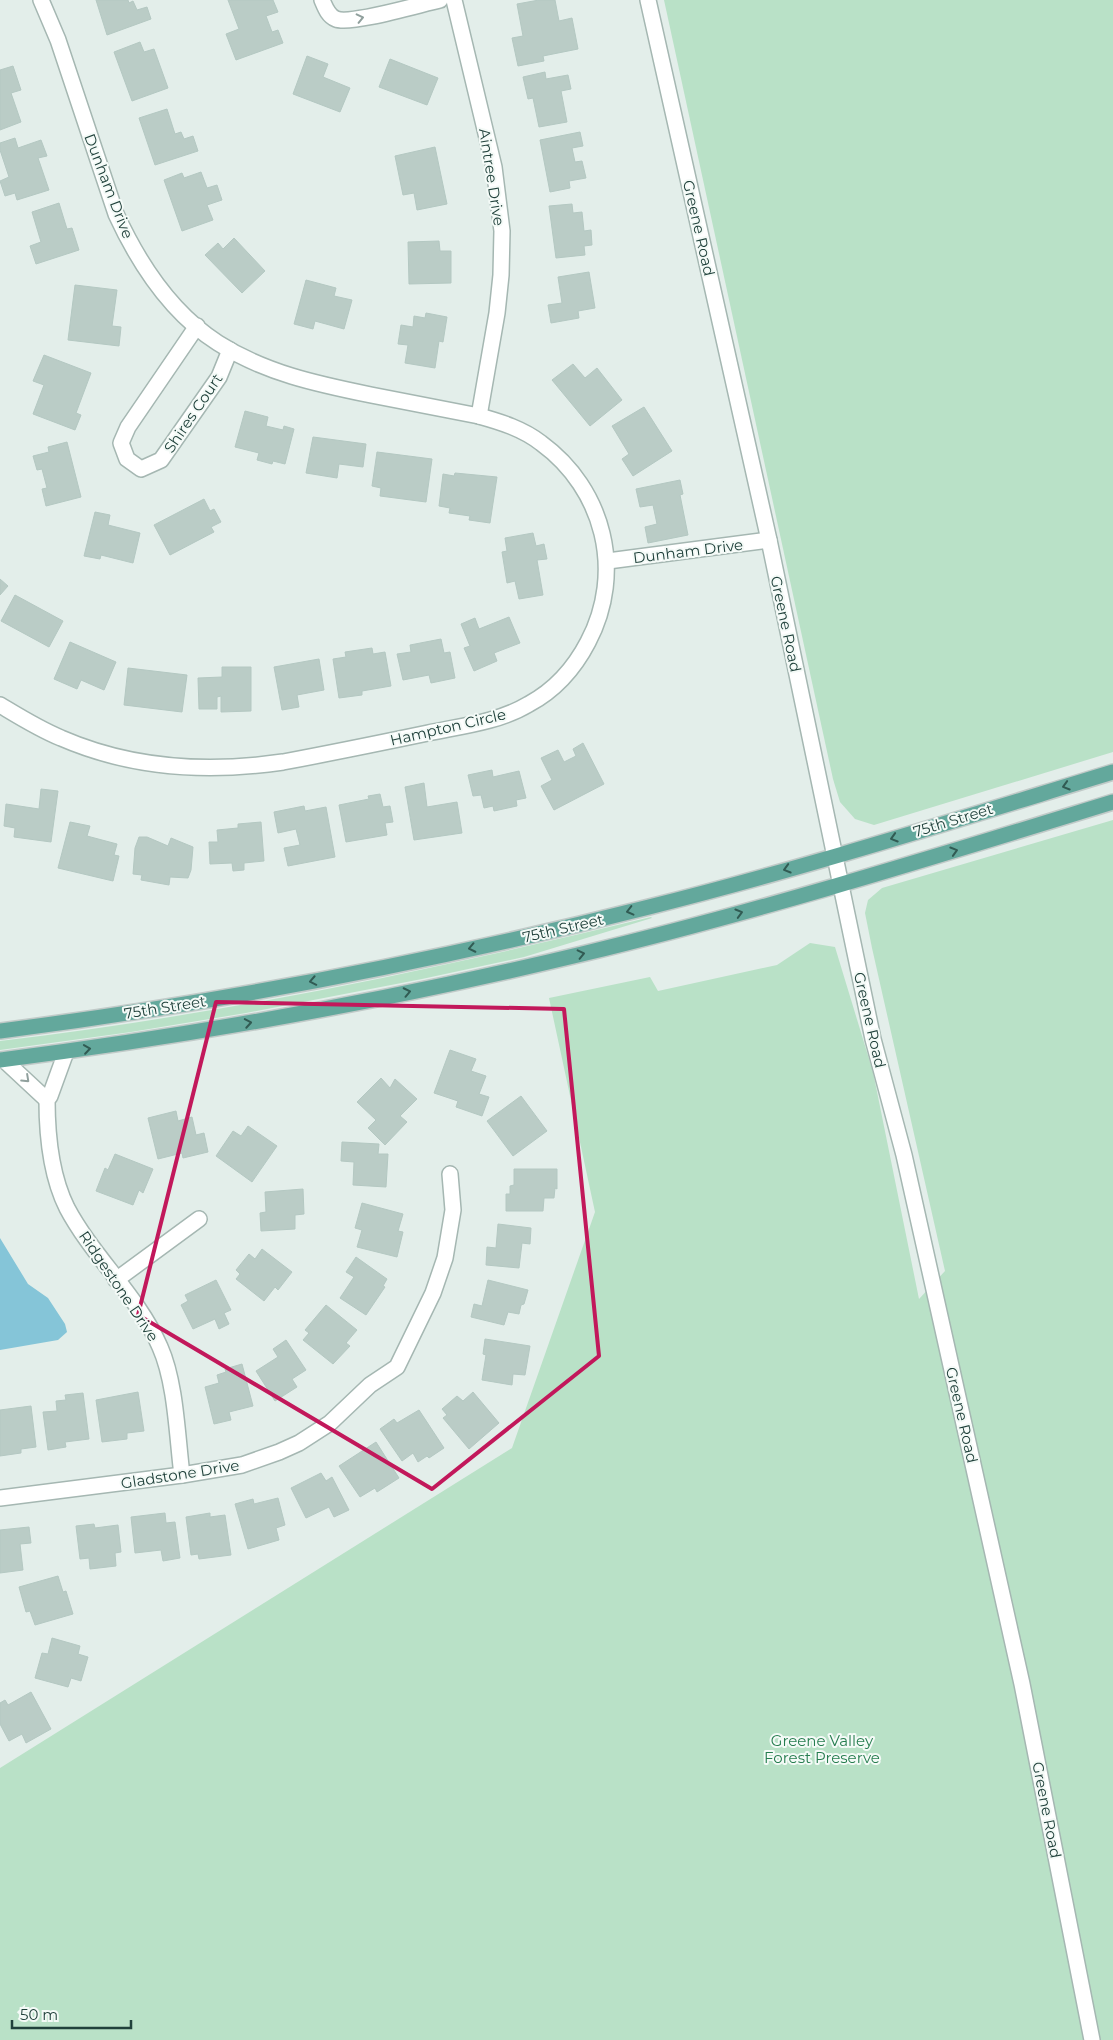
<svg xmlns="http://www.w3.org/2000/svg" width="1113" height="2040" viewBox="0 0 1113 2040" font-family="Montserrat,sans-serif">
<rect width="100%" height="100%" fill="#e3eeea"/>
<g fill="#b9e1c7">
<polygon points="664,0 1113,0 1113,752 874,825 855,819 840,802 833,779"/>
<polygon points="1113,820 1113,2040 0,2040 0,1768 512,1448 595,1212 549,998 650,977 658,991 777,965 810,943 835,947 873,1072 919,1299 945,1271 872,948 865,913 868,900 882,888"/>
<path d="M 651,917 L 652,918 L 524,957 L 422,979 L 246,1013 L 131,1032 L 0,1050 L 0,1041 C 220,1015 437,969 651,917 Z"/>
</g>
<polygon fill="#85c5d8" points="0,1238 28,1284 48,1298 65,1324 67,1332 58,1340 0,1350"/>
<g fill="#baccc6" stroke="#b4c8c2">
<polygon points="96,0 128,0 129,3 133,1 137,10 147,7 151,19 107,35"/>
<polygon points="228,0 273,0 278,12 266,16 272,32 278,30 283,43 236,60 226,34 239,29"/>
<polygon points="539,0 555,0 559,21 572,18 578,49 543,56 544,61 518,66 512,38 523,36 517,4"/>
<polygon points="140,42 144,52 154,49 168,88 132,101 114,52"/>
<polygon points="307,56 328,64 323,77 350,88 340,112 293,94"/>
<polygon points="390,59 438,78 427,105 379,87"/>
<polygon points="13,66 21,90 11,93 21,122 0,130 0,70"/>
<polygon points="545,72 546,79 568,75 571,89 561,91 567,122 539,127 533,98 528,99 523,77"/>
<polygon points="167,109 175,134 181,132 184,139 193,136 198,151 155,165 139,118"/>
<polygon points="580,132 583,146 572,148 575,162 582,161 586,178 569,181 570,188 550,192 540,140"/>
<polygon points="15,138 18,148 41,140 47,156 38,158 49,190 17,200 15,193 5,196 0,181 9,177 0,150 0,143"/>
<polygon points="435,147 447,204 417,210 414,193 403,195 395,156"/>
<polygon points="201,172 207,188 217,185 222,200 207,205 213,220 182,231 164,180 182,173 184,178"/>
<polygon points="59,203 67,229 72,228 79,250 36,264 30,246 41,242 32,212"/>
<polygon points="572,204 573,213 582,212 584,231 591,230 592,245 584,246 585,255 556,258 549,206"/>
<polygon points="234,238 265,271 242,293 205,255 218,243 223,249"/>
<polygon points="439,241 440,251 451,251 451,283 409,284 408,242"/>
<polygon points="589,272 595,308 578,311 579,318 551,323 548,305 562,303 558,277"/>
<polygon points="306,280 336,288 334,296 352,300 344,329 315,321 313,329 294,324"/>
<polygon points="75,285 117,290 112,326 121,327 119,346 68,340"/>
<polygon points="426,313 447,317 443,342 439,341 435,368 405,363 408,345 398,344 401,325 413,327 414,316 425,318"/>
<polygon points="44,355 91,373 76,413 81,415 75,430 33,414 44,385 33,381"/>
<polygon points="573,364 585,378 597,368 622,400 590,426 552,380"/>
<polygon points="644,407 672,451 633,476 622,459 629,454 612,426"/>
<polygon points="245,411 268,417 266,426 283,430 284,426 294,429 285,464 273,461 272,464 257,460 259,453 235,447"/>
<polygon points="313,437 366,444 363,467 339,464 337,478 306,473"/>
<polygon points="67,442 81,497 46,506 42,489 47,488 42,469 37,470 33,456 49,452 48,447"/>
<polygon points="377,452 432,459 426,502 380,496 381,488 372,486"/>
<polygon points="455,473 497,477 490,523 469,520 470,516 449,513 450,508 439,506 443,474 454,476"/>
<polygon points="680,480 683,494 680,495 688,535 648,543 645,527 657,524 653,505 640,507 636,489"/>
<polygon points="204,499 210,511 214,509 221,522 211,527 214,532 170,555 154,525"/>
<polygon points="95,512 110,515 108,525 140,533 133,563 101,555 100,559 84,556"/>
<polygon points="533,533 536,546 544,544 547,559 537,560 543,595 519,599 515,581 507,583 502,552 507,551 505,538"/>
<polygon points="0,579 8,586 0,595"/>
<polygon points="15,595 63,621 49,647 1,621"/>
<polygon points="509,617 520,643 494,653 497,661 474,671 464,648 470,646 461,624 475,618 479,629"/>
<polygon points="441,639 444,653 450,652 455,678 431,683 429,675 403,680 397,654 411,652 410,645"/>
<polygon points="70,642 116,662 104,690 81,680 77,689 54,679"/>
<polygon points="372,648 373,654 385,652 391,686 362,691 362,695 339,698 333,659 346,657 345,652"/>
<polygon points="319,659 324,690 297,695 299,707 282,710 274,667"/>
<polygon points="222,667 251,667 251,711 221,712 221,696 217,697 217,709 199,709 198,678 222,677"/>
<polygon points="128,668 187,675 182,712 124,705"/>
<polygon points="583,743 604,784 554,810 541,786 552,780 541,758 558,750 564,762 576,756 573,749"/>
<polygon points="492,770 493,777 519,771 526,798 516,800 517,806 494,811 493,806 484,808 481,795 473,796 468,775"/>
<polygon points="424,783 427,807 457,802 462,833 414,840 405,787"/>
<polygon points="41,789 58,791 51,842 14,837 15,828 4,826 6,804 39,809"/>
<polygon points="380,794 383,807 390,806 393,822 385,823 387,835 346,842 339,805 369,799 368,796"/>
<polygon points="304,806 305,811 326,807 335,857 288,866 284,848 300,845 296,829 278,833 274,812"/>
<polygon points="70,822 90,826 87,836 117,844 114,855 119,856 113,881 58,868"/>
<polygon points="261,822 264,861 244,863 244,870 233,871 232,863 210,864 209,842 218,842 217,830 238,828 238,824"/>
<polygon points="139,837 147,837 168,846 171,838 193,847 191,870 188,878 170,877 169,885 141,880 142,875 133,874 135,848"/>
<polygon points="450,1050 476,1059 471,1071 486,1076 479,1094 489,1097 482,1116 456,1107 458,1101 434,1093"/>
<polygon points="381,1078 390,1088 395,1079 417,1099 400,1116 407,1122 385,1145 368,1128 376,1120 357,1102"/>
<polygon points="521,1096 547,1131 513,1156 487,1121"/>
<polygon points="176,1111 178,1121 192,1117 196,1135 204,1133 208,1152 183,1158 182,1153 158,1159 148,1118"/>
<polygon points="248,1126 277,1146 252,1182 216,1156 233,1131 241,1136"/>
<polygon points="342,1142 379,1144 378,1154 388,1154 386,1187 353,1185 354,1162 341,1161"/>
<polygon points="115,1154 153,1169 143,1193 139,1190 133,1205 96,1191 105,1168 108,1170"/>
<polygon points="514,1169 557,1169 557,1189 555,1188 554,1198 544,1198 543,1211 506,1211 506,1194 510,1194 510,1186 514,1185"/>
<polygon points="303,1189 304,1214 295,1215 295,1229 261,1231 260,1213 266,1212 265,1192"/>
<polygon points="362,1203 403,1214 398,1231 403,1232 397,1257 357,1247 362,1230 355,1228"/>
<polygon points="498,1224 531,1228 530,1244 522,1243 519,1268 486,1265 487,1247 496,1248"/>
<polygon points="262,1249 292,1272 278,1290 275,1287 264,1301 236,1279 240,1274 236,1270 249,1254 255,1259"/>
<polygon points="356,1257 387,1279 383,1286 385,1287 366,1315 340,1298 354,1277 346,1272"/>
<polygon points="216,1280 231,1310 224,1313 229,1324 219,1329 215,1319 193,1329 181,1305 188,1301 185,1295"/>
<polygon points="488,1280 528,1290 524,1304 521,1305 519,1314 508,1312 504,1325 471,1317 474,1304 482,1306"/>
<polygon points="326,1305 357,1330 346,1343 350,1346 333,1364 303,1340 309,1333 305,1330"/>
<polygon points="485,1339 530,1346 525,1375 513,1374 512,1385 482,1380 486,1355 483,1354"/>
<polygon points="286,1340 306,1370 292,1379 297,1387 275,1401 256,1371 278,1357 273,1349"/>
<polygon points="242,1364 253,1406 229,1412 231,1420 214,1424 205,1387 219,1383 217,1375 226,1372 225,1369"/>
<polygon points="138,1392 144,1431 127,1433 127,1439 102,1442 96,1400"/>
<polygon points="473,1392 499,1423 469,1449 443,1418 447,1415 442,1409 457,1396 463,1401"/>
<polygon points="83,1393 89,1439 65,1442 66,1447 48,1450 43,1412 57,1411 56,1401 66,1400 65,1395"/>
<polygon points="31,1406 36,1447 21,1449 21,1453 0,1456 0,1410"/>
<polygon points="419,1410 444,1448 429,1458 427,1456 418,1462 413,1453 402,1461 380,1429 394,1419 397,1423"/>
<polygon points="376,1442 399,1478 377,1492 375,1488 360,1497 339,1466"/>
<polygon points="321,1473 326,1481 332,1477 349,1510 334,1517 329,1507 306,1518 291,1488"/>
<polygon points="278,1498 285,1525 276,1528 279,1540 248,1549 235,1504 253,1499 254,1504"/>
<polygon points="165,1513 166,1523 175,1522 180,1558 163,1561 161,1550 135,1553 131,1517"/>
<polygon points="210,1513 210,1517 225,1515 231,1555 199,1559 198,1554 191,1555 186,1517"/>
<polygon points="94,1524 95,1528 118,1525 121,1552 115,1553 116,1566 90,1569 89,1558 80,1559 76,1526"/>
<polygon points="29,1527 31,1543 20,1544 23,1570 0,1573 0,1530"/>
<polygon points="58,1576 63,1592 66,1591 73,1614 35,1625 30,1611 26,1612 19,1587"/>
<polygon points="52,1638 80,1646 78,1654 88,1657 81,1681 71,1678 68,1687 35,1678 42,1653 48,1654"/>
<polygon points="31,1692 51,1729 26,1743 22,1734 9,1741 0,1724 0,1703 5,1700 8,1705"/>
</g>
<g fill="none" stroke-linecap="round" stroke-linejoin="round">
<g stroke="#a5b7b2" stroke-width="18">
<g id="minor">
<path d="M 322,0 C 325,7 328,16 336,19 C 351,25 421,4 440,0"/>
<polyline points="454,0 494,167 502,231 501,275 497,313 479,416"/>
<polyline points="648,0 769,540 873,1039 904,1155 1022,1684 1092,2040"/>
<polyline points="197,326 128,427 121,443 127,459 141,469 161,460 219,377 230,350"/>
<polyline points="608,561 769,540"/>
<path d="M 0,705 C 20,717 39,729 61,738 C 132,769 207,773 283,762 C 331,753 380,743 428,733 C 462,726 499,722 529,704 C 555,690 575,667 588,642 C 625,572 604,489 541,443 C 523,429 501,422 479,416 C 443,409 407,402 371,395 C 317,384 265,373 218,343 C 171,313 139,264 116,214 L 58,40 L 41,0"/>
<path d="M 66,1052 L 50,1096 L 47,1100 C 47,1136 51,1176 67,1208 C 93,1257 138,1296 160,1347 C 176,1383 177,1436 182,1475"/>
<polyline points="4,1060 47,1100"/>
<polyline points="116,1280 199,1219"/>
<polyline points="0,1498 182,1475 242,1465 279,1452 299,1443 330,1423 370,1385 397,1367 433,1293 445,1258 453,1210 450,1174"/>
</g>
</g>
<g stroke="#c1cac8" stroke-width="18">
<g id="major">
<path d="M 0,1031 C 219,1003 436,961 649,907 C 805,868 959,819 1113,772"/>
<path d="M 0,1060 C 196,1035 391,1000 582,954 C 761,911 937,856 1113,802"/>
</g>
</g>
<use href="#minor" stroke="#fff" stroke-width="15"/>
<use href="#major" stroke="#63a89c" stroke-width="15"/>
</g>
<defs><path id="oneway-chevron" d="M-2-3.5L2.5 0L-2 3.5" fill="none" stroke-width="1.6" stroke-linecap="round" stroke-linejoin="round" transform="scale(1.25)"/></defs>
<g stroke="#90a09d">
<use href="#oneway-chevron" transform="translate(360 18) rotate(-13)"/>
<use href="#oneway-chevron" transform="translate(26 1079) rotate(43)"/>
</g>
<g stroke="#315b53">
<use href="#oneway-chevron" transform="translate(1066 786) rotate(163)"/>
<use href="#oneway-chevron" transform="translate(894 838) rotate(163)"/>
<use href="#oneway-chevron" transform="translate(954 851) rotate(-17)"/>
<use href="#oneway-chevron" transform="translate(787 869) rotate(164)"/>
<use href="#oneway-chevron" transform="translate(630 911) rotate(166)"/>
<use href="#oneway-chevron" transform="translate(739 913) rotate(-16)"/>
<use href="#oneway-chevron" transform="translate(472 948) rotate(168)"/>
<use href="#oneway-chevron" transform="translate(581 954) rotate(-13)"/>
<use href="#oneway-chevron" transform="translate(313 981) rotate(169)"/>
<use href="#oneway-chevron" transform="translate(407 992) rotate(-12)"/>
<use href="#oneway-chevron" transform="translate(248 1023) rotate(-10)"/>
<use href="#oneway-chevron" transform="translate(87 1049) rotate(-8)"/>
</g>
<path fill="none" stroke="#c2185b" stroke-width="4" stroke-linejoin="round" d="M 216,1002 L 564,1009 L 599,1356 L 432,1489 L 138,1315 Z"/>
<g text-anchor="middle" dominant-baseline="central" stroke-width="4" stroke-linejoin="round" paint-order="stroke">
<g font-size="15" fill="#20413b" stroke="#f4faf7">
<text transform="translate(492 177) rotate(81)">Aintree Drive</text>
<text transform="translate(109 186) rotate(69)">Dunham Drive</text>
<text transform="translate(699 228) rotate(77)">Greene Road</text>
<text transform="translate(193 413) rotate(-56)">Shires Court</text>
<text transform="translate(688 551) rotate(-7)">Dunham Drive</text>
<text transform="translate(786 624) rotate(78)">Greene Road</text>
<text transform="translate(448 727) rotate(-13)">Hampton Circle</text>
<text transform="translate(953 820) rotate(-17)">75th Street</text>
<text transform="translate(563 928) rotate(-13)">75th Street</text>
<text transform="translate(165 1007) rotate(-9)">75th Street</text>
<text transform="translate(870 1020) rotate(77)">Greene Road</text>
<text transform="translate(119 1286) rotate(56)">Ridgestone Drive</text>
<text transform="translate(962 1415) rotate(77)">Greene Road</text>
<text transform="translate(180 1474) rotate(-9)">Gladstone Drive</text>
<text transform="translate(1047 1810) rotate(79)">Greene Road</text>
</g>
<g font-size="15" fill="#267d4f" stroke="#f4faf7">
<text x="822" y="1740">Greene Valley<tspan x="822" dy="17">Forest Preserve</tspan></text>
</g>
</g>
<path d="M12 2020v8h119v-8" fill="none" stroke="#20413b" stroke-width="2.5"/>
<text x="20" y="2020" font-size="15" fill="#20413b" stroke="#f4faf7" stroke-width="4" paint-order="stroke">50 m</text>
</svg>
